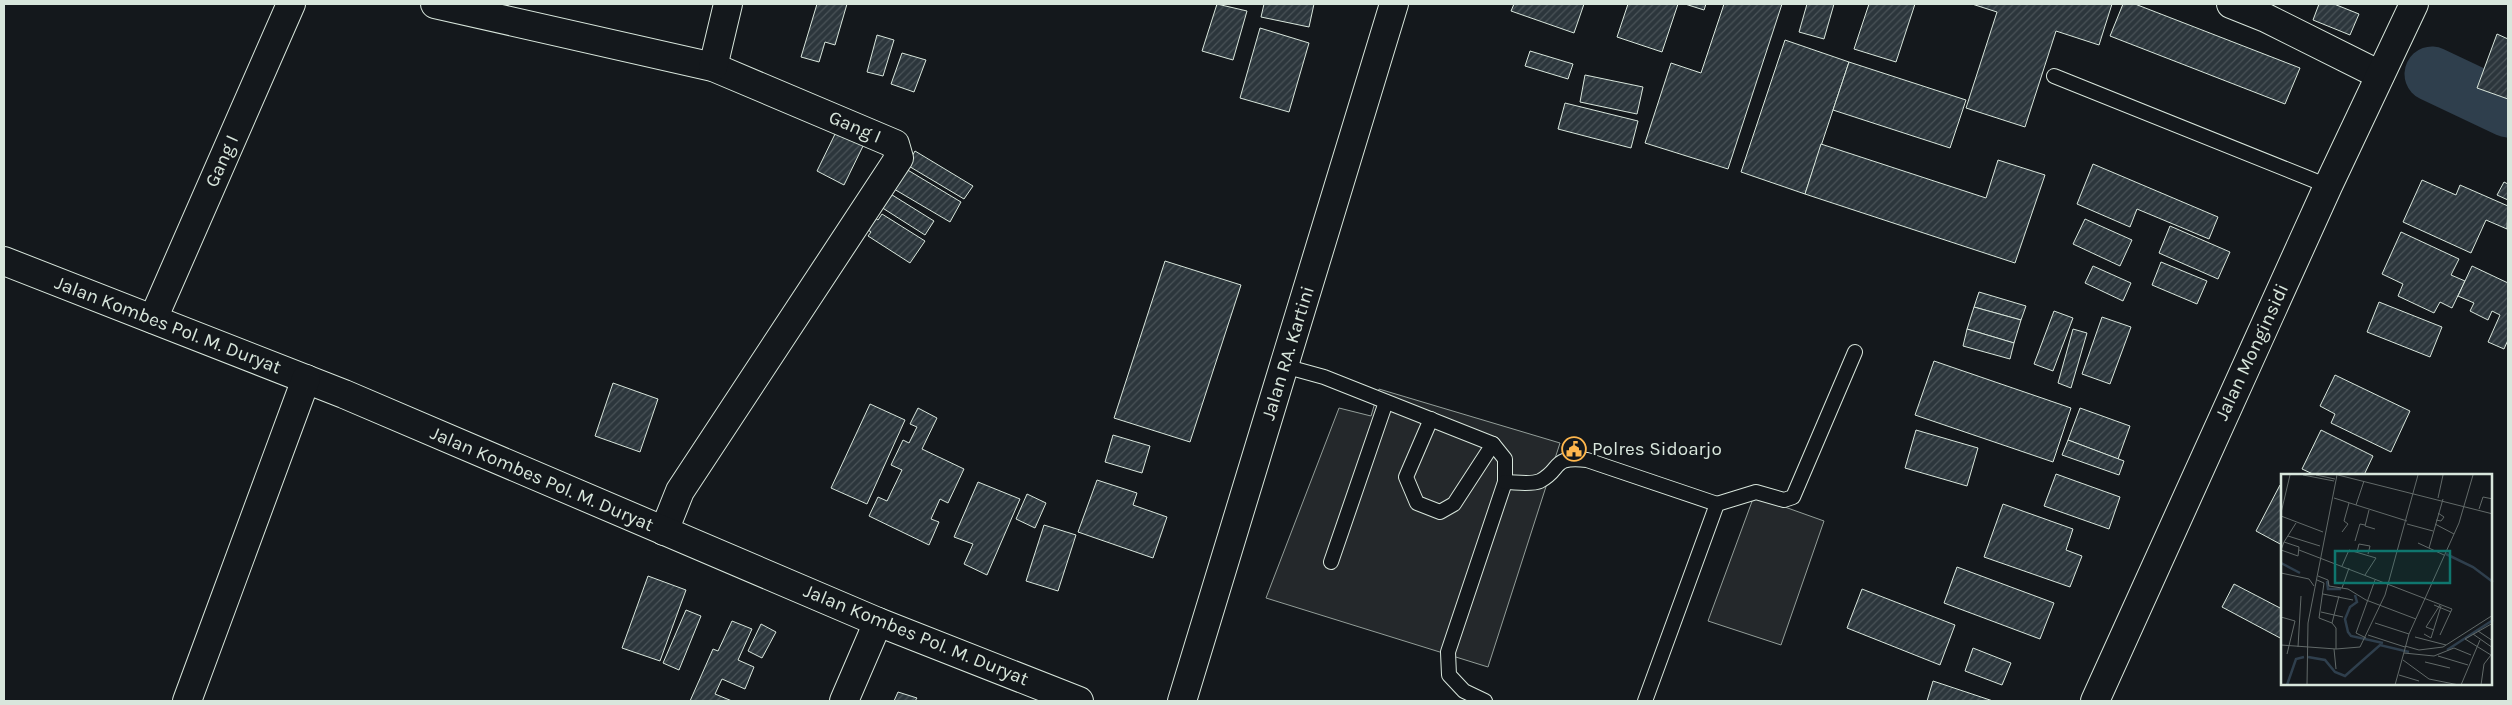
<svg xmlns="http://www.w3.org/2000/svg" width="2512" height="705" viewBox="0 0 2512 705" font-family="Karla,sans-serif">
<defs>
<pattern id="building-hatch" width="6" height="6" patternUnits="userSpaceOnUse" patternTransform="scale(1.25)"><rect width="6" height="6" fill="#2c363c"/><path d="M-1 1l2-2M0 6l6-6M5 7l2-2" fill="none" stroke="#4a5358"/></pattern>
</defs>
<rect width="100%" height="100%" fill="#14181c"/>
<g fill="#24282b" stroke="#939e99">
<polygon points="1379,389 1560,443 1488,667 1266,598 1339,408 1371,416"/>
<polygon points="1754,496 1824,521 1781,645 1708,621"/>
</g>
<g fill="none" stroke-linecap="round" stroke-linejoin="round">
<polyline stroke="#2f3f4d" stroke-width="55" points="2432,74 2508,110"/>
</g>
<g fill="url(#building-hatch)" stroke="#d8e6dc">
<polygon points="817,4 847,4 835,45 825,42 819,62 801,57"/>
<polygon points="1217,4 1247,11 1233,60 1202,51"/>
<polygon points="1264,4 1314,4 1309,27 1261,17"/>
<polygon points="1514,4 1584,4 1574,33 1511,11"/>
<polygon points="1628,4 1678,4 1662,52 1617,37"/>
<polygon points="1685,4 1706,4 1704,10"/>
<polygon points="1724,4 1782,4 1728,169 1645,143 1671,63 1701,73"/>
<polygon points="1807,4 1834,4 1824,39 1799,32"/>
<polygon points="1869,4 1915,4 1896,62 1854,49"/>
<polygon points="1972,4 2112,4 2099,45 2056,31 2025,127 1966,108 1997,12"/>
<polygon points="2123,4 2135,4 2300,68 2285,104 2110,36"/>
<polygon points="2319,4 2334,4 2359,14 2350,35 2313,20"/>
<polygon points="1260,28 1309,43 1289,112 1240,98"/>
<polygon points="2497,34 2508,39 2508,99 2477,88"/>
<polygon points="877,35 894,40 883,76 867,72"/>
<polygon points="1785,40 1849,62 1805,194 1741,172"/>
<polygon points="1530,51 1573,64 1568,79 1525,66"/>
<polygon points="902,53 926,60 914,92 891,84"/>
<polygon points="1849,62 1966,100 1950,148 1833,110"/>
<polygon points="1585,75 1643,87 1637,114 1580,102"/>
<polygon points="1565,103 1638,121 1631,148 1558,129"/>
<polygon points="837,130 864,144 844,185 817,171"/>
<polygon points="1821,144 1986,198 1998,160 2045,175 2015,263 1805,194"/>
<polygon points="915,151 973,186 964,199 907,165"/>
<polygon points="2093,164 2218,217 2209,239 2137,209 2130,227 2077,204"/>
<polygon points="906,169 961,202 950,222 894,189"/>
<polygon points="2422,180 2456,195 2460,185 2508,206 2507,229 2486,220 2471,253 2403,222"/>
<polygon points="2504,182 2508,184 2508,200 2497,195"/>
<polygon points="889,193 934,221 925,235 881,207"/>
<polygon points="869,214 878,220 882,214 925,241 910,263 868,236 871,232 861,225"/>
<polygon points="2085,219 2132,240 2120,266 2073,244"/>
<polygon points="2170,226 2230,252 2218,279 2159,253"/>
<polygon points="2401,232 2459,259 2451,275 2465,281 2452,308 2440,302 2434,313 2398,296 2403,284 2382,274"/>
<polygon points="1165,261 1241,285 1190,442 1114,418"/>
<polygon points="2161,262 2207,281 2197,304 2152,285"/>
<polygon points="2093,266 2131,283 2123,301 2085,283"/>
<polygon points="2472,266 2508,283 2508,340 2504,349 2488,342 2500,315 2492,311 2488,320 2470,311 2474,303 2458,296"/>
<polygon points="1979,292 2026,306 2021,320 1974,307"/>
<polygon points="2379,302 2442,327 2430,357 2367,332"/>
<polygon points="1974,307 2021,320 2014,343 1967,329"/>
<polygon points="2054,311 2073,318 2053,371 2034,364"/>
<polygon points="2102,317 2131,327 2110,384 2082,374"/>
<polygon points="1967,329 2014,343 2010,359 1963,346"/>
<polygon points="2073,329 2087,333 2071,388 2058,383"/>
<polygon points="1934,361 2071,408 2053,462 1915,415"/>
<polygon points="2335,375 2410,411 2391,452 2331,423 2335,414 2320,406"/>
<polygon points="613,383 658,399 640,452 595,436"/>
<polygon points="870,404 905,420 867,504 831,488"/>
<polygon points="918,408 937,418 922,449 964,469 948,503 940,499 931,519 939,522 929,545 869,516 878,497 887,501 902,470 891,465 903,440 909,443 917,427 910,424"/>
<polygon points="2080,408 2130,426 2118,459 2068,440"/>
<polygon points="1916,430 1978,448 1967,486 1905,468"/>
<polygon points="2321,430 2373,456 2364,475 2315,475 2302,469"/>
<polygon points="1113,435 1150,446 1142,473 1105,462"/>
<polygon points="2068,440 2124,461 2119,475 2062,455"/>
<polygon points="2056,474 2120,497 2109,529 2044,506"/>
<polygon points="1097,480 1137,493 1133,505 1167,517 1153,558 1078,532"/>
<polygon points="978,482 1020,499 987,575 964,564 973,544 954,537"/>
<polygon points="2280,485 2282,486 2282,545 2256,531"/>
<polygon points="1027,494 1046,503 1035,528 1016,519"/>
<polygon points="2003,504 2073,529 2066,550 2082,556 2070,587 1984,557"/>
<polygon points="1044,525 1076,535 1058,591 1026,581"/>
<polygon points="1957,567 2054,603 2040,639 1944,603"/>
<polygon points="648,576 686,590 660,661 622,648"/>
<polygon points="2234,584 2282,609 2282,639 2222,607"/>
<polygon points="1862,589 1955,625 1940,665 1847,628"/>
<polygon points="686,610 701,616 679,670 663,663"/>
<polygon points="732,621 752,629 738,660 754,667 745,689 722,679 715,694 732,701 690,701 713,649 718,651"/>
<polygon points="761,624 776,632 762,658 748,651"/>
<polygon points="1973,648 2011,663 2002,685 1965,671"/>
<polygon points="1933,681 1993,701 1927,701"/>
<polygon points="898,692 917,698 915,701 894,701"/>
</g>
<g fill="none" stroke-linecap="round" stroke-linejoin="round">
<g stroke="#d8e6dc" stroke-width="16">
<g id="service">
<polyline points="2054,76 2328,186"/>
<polyline points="1284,366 1324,377 1493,444 1505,459 1505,482 1448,652 1449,675 1464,691 1485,701"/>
<polyline points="1431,419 1406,477 1417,503 1440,512 1454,504 1493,444"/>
<path d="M 1505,482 C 1515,482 1531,485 1540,481 C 1563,469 1550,456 1587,460 L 1717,504"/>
<polyline points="1331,562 1386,402"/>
<polyline points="1645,701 1717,504 1756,492 1784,500 1793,497 1855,352"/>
</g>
</g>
<g stroke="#d8e6dc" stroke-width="30">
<g id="minor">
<polyline points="435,4 713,67 895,144 899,158 680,491 664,531"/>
<polyline points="2231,4 2266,18 2380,75"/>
<polyline points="713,67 728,4"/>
<polyline points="4,261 344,394 878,622 1079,701"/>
<polyline points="153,319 291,4"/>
<polyline points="187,701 306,379"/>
<polyline points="844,701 878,622"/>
<polyline points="1182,701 1394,4"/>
</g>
</g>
<g stroke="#d8e6dc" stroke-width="30">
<polyline id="secondary" points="2095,701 2328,186 2414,4"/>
</g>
<use href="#service" stroke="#14181c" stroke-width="14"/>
<use href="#minor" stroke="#14181c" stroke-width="28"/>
<use href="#secondary" stroke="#14181c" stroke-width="28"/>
</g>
<defs>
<g id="civic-ring" transform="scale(1.25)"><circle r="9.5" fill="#14181c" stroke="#ffb74d" stroke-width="1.5"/><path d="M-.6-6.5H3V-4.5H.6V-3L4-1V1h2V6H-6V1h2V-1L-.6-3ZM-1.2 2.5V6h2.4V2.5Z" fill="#ffb74d"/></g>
</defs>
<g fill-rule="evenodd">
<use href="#civic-ring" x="1574" y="449"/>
</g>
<g text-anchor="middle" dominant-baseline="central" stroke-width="4" stroke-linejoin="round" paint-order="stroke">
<g font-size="19" fill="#d8e6dc" stroke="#14181c">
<text transform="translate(855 127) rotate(23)">Gang I</text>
<text transform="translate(222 161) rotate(-66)">Gang I</text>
<text transform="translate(168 325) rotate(21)">Jalan Kombes Pol. M. Duryat</text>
<text transform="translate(2252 352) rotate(-65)">Jalan Monginsidi</text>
<text transform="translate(1288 353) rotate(-73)">Jalan RA. Kartini</text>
<text transform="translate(542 479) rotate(23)">Jalan Kombes Pol. M. Duryat</text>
<text transform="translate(916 635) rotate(22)">Jalan Kombes Pol. M. Duryat</text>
</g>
<g font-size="19" fill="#d8e6dc" stroke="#14181c" text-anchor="start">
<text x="1592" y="449">Polres Sidoarjo</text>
</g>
</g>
<g transform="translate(2281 474)">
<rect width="211" height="211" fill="#14181c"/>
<path fill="none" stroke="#2f3f4d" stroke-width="2.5" d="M 165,80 L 192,93 L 212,108M 0,89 L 19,99M 46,107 L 47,115 L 60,115M 74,121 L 76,128 L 69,133 L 64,145 L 67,158 L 70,162 L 102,169M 166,176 L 212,146M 27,183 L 44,186 L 54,198 L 64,202 L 99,171 L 128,178M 6,211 L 15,185 L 23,183"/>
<path fill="none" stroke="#626a69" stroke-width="1" d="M 22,1 L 53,7M 35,1 L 54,5M 57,1 L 212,40M 53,24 L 126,47M 157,24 L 162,1M 75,31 L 83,7M 198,35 L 202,23 L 212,25M 88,36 L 84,52 L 94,55M 0,39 L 9,1M 0,42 L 42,58M 155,46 L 160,47 L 163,43 L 157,39M 126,50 L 152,57M 154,50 L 173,60M 61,58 L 67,50 L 63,47 L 68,29M 7,62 L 39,72M 74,67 L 79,50 L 84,51M 3,68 L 18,73 L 17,82 L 0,76 L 3,68 L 15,49M 137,69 L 163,81M 148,74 L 162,25M 18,76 L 171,135 L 159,161M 76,78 L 78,70 L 89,72 L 87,80M 61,92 L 68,76 L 95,84 L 84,101M 0,99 L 28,105 L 33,112M 37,102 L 47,106 L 48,112 L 67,115 L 85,126 L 135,145M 36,106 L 43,109 L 38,144 L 51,149M 61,114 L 68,94M 42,120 L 72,126M 153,131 L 170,138M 40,138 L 62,143M 0,143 L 14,147 L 6,180M 51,149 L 55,154 L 55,175M 51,149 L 58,122M 94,149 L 128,160M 153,156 L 145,153 L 159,131M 197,157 L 212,167M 143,160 L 150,164 L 160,132M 192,160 L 212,174M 87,161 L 124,173M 134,163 L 165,171M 85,164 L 75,159 L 94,106M 0,171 L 55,175 L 79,173 L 104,121 L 137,1M 124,172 L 138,176 L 162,173 L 212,141M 17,173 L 20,122M 53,175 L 55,195M 123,179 L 153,182 L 173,174 L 190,181M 157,182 L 187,191M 122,186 L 148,205 L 178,211M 144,188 L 169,194M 118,201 L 138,207M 26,211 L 27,149 L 56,1M 114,211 L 128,160 L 178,49 L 192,1M 180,211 L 199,166M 200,211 L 203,190 L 210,181 L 184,165 L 212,149"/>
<path fill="#0f766e" fill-opacity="0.15" stroke="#0f766e" stroke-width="2.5" d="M 54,77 L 169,77 L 169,109 L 54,109 Z"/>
<rect width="211" height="211" fill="none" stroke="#d8e6dc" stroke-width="2.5"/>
</g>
<rect width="2512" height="705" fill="none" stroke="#d8e6dc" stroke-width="10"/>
</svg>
